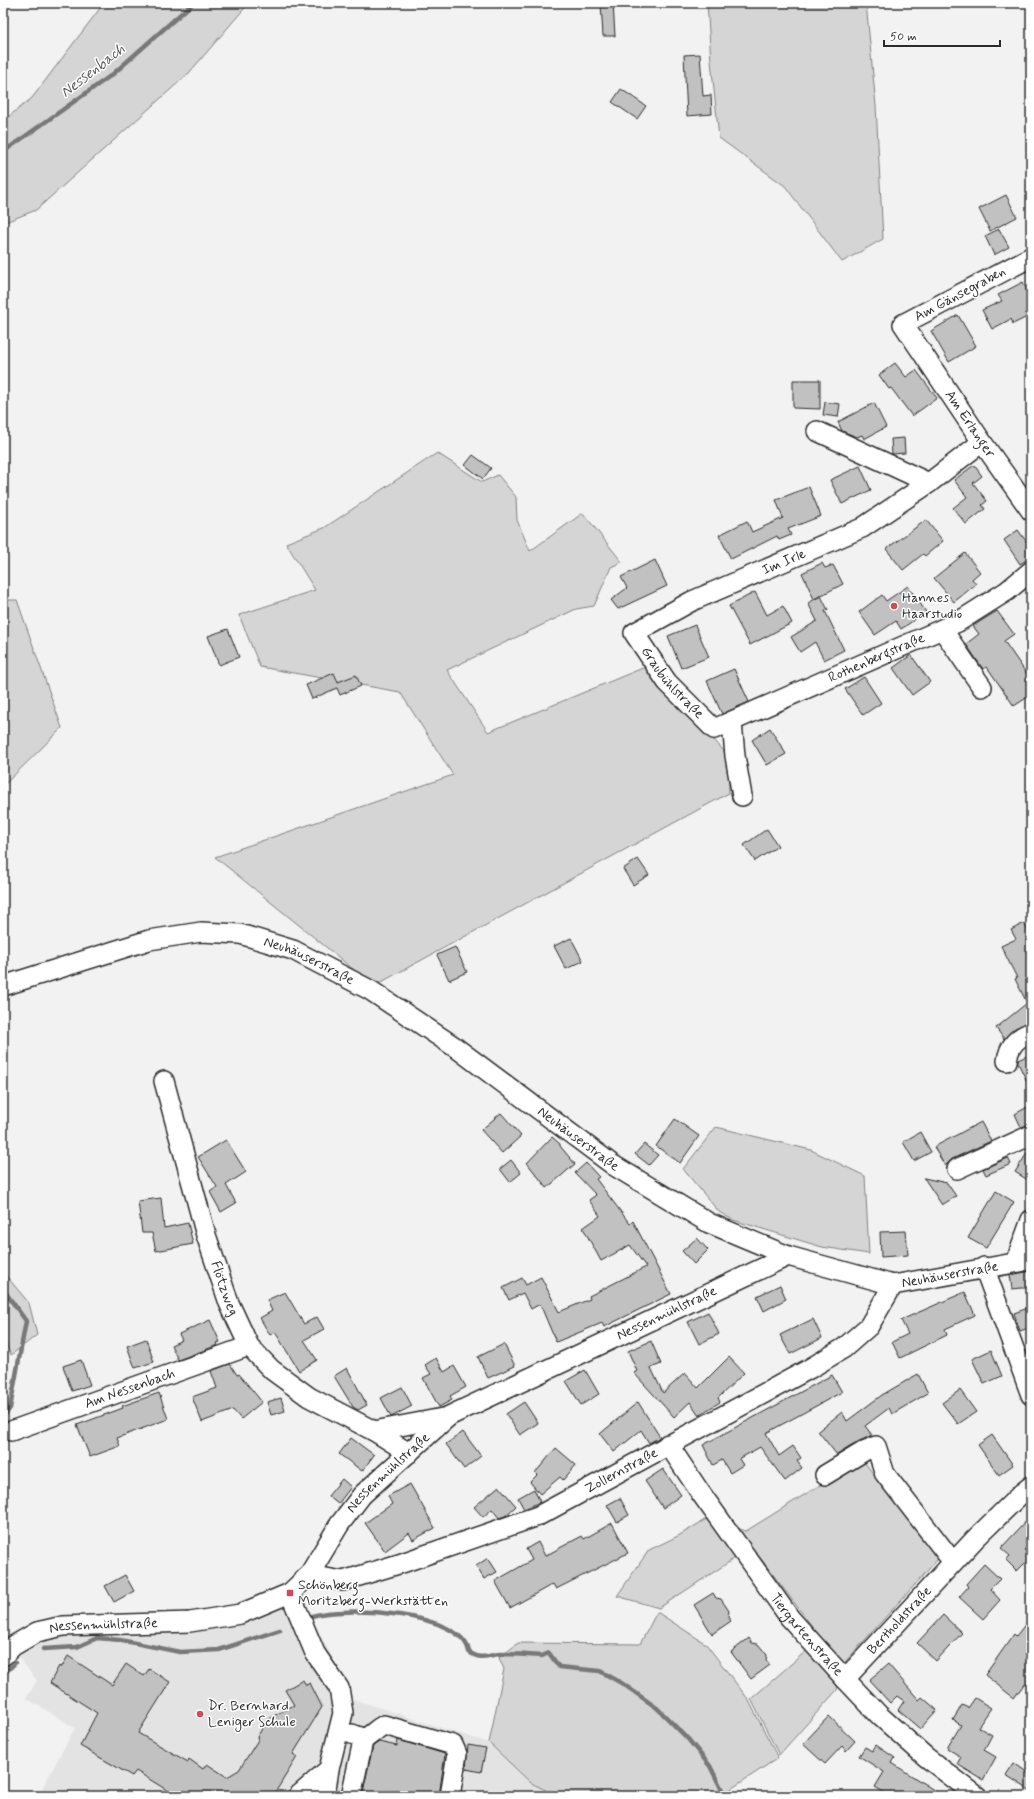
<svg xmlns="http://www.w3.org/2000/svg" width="1034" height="1799" viewBox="0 0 1034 1799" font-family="Mynerve,sans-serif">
<rect width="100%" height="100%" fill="#f2f2f2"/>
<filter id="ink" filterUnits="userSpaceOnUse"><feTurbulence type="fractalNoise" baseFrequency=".025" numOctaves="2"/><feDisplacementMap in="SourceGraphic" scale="8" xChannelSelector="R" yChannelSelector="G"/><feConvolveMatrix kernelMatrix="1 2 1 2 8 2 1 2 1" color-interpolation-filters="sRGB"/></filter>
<g filter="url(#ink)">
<polygon fill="#e3e3e3" points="285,1603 312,1618 353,1699 489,1743 531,1783 558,1796 38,1796 75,1728 26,1698 37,1681 18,1656 31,1644 82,1632"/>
<g fill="#d5d5d5" stroke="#808080">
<polygon points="104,3 249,3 189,73 36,210 3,223 3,121 32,98"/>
<polygon points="707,3 866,3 876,106 883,239 842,262 785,186 719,138 711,61"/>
<polygon points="437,453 482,482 498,475 516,497 517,520 530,551 583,513 622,562 611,567 594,606 576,609 447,670 488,732 650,665 728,756 729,793 374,986 215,857 453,775 400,692 260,667 239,615 315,590 286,543 324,528"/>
<polygon points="3,600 17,600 62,728 3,786"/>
<polygon points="716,1127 811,1150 865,1176 869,1254 822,1247 733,1220 719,1212 683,1169"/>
<polygon points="3,1272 29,1303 37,1335 11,1355 3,1337"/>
<polygon points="862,1459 938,1559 844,1663 837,1690 779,1755 751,1699 821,1638 752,1547 659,1608 617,1596 649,1550 678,1536 708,1518 746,1531"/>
<polygon points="657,1612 706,1644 748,1699 778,1758 723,1794 724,1796 558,1796 531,1783 489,1743 504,1669 499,1658 518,1643 640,1644"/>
</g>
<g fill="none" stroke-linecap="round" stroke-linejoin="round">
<g stroke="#787878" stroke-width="4.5">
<polyline points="3,152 113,74 193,3"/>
<polyline points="3,1289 26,1321 10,1408 3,1417"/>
<path d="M 312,1616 C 342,1606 463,1611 469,1652 C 482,1661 487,1655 500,1654 C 514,1654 529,1655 542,1656 L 549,1653 L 559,1667 L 600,1671 L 623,1684 L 657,1708 L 688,1739 L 710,1766 L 725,1796"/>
<polyline points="43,1649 77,1647 97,1638 120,1640 180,1652 219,1650 280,1630"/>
<polyline points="6,1672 15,1663"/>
</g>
</g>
<g fill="#c1c1c1" stroke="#2b2b2b">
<polygon points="601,3 613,3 615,36 603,36"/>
<polygon points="700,54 703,96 711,95 712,114 687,116 684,55"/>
<polygon points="621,89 646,106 637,119 612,102"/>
<polygon points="1006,195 1017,217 990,231 979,209"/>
<polygon points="999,229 1009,247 994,255 985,236"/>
<polygon points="1023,282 1031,299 1031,315 1013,324 1011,319 992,329 982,310 1002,301 998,295"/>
<polygon points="958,315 976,346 949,362 931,331"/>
<polygon points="895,363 906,377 916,370 937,398 912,416 891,388 889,389 879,375"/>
<polygon points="793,380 820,380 820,409 793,408"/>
<polygon points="825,402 840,404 838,417 823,415"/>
<polygon points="874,403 886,427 864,439 862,435 857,437 842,431 838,422"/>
<polygon points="904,438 905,453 892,454 891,439"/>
<polygon points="473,455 491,468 483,479 465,465"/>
<polygon points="974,465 982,476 973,483 987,501 982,505 985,509 966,524 953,508 967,497 954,480"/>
<polygon points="860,466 871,490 842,504 830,480"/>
<polygon points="809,487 821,516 788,529 791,535 779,540 777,536 731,559 719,535 747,521 752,532 783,518 776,500"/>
<polygon points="926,520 943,541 925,556 923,554 903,570 886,549"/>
<polygon points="1018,530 1031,548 1031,557 1020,564 1004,540"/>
<polygon points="965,553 980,572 972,579 976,584 954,602 934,578"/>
<polygon points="655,560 667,586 618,609 611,600 627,588 621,577"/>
<polygon points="822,563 825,568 833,565 843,584 814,599 802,573"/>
<polygon points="908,586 926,612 901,629 896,621 875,635 859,612 882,595 886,601"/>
<polygon points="755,592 767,615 783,606 792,623 750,645 729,606"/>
<polygon points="821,596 828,610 825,611 844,650 824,660 815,642 800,652 791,637 817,621 808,603"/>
<polygon points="997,611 1014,634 1004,641 1031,680 1031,695 1014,706 987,667 983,669 966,644 979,634 973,626"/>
<polygon points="695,625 709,657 681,668 668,636"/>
<polygon points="228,629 239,657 219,665 208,636"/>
<polygon points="911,655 930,682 912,695 893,668"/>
<polygon points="734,669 749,702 722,714 707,681"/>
<polygon points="334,673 338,682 356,675 361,686 340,695 337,688 312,699 306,685"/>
<polygon points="864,677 881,703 863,715 845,689"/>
<polygon points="770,728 786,754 767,765 752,740"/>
<polygon points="767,829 778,846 755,861 744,845"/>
<polygon points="638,859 649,875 633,885 623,869"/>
<polygon points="1024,923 1031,937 1031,1021 1015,1028 1004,1039 996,1028 1027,1003 1015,979 1017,978 1001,946 1016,939 1011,930"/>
<polygon points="571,938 583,961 566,969 554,946"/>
<polygon points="455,947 467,972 449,980 437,955"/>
<polygon points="1031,1054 1031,1090 1018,1063 1018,1060"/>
<polygon points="1031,1105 1031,1124 1021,1127 1015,1114"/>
<polygon points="501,1113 521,1136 502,1153 481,1130"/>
<polygon points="675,1119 699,1136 680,1163 656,1146"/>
<polygon points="981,1122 991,1141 952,1159 945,1166 934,1147"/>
<polygon points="920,1132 931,1152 914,1161 903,1142"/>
<polygon points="552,1137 560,1144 560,1146 575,1164 547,1188 527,1163"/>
<polygon points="226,1140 246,1172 226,1185 236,1203 221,1212 210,1192 217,1187 198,1157"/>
<polygon points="644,1144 658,1155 649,1165 635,1154"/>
<polygon points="1031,1147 1031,1182 1015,1172"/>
<polygon points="1008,1158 1011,1164 986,1175 983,1169"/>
<polygon points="511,1160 521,1173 510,1182 500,1169"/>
<polygon points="586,1163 599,1177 596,1179 630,1224 633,1221 671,1294 604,1327 602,1323 556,1342 540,1304 531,1309 523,1293 509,1300 503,1288 522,1278 526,1285 541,1277 559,1312 590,1299 589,1296 646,1267 630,1245 601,1261 583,1228 600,1216 589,1200 596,1195 575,1173"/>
<polygon points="924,1178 947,1183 956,1196 942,1205"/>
<polygon points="996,1191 1014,1202 986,1248 968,1238"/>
<polygon points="161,1198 164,1228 188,1223 193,1244 156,1251 152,1233 142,1233 138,1201"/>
<polygon points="906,1231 908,1255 881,1257 880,1232"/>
<polygon points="697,1238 708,1250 694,1264 682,1251"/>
<polygon points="1031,1271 1031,1287 1012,1289 1010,1275"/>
<polygon points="780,1285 786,1299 764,1311 757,1296"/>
<polygon points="285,1292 304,1324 317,1317 324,1329 304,1340 317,1360 299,1371 275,1332 270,1335 260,1318 272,1311 267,1300"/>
<polygon points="965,1292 975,1315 945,1329 947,1335 900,1358 892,1342 908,1334 901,1320"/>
<polygon points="1031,1307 1031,1327 1020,1331 1014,1313"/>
<polygon points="708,1312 719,1334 699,1344 688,1322"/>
<polygon points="813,1319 822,1338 790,1354 780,1335"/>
<polygon points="210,1320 220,1342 217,1343 218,1345 178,1360 171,1345 182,1340 179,1334"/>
<polygon points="146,1339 154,1362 135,1368 127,1346"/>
<polygon points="651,1341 661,1364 651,1368 663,1393 685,1373 698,1388 729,1357 744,1373 718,1398 720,1402 699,1415 690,1402 674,1417 634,1373 637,1371 628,1351"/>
<polygon points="504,1344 515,1366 488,1378 478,1357"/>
<polygon points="991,1350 1002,1376 984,1384 972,1359"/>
<polygon points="436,1358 444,1372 454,1366 466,1387 450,1396 452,1400 439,1407 423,1378 431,1374 425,1365"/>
<polygon points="81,1360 90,1385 72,1391 63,1366"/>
<polygon points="230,1364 237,1375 239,1374 262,1402 241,1419 233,1410 202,1422 192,1397 217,1388 211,1371"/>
<polygon points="347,1368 367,1405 358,1410 353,1407 334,1376"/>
<polygon points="585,1370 599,1394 581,1405 566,1381"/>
<polygon points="918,1374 928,1393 892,1414 889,1408 865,1426 872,1435 871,1436 859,1441 837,1455 818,1431 842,1412 847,1421 882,1395"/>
<polygon points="832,1375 842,1392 766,1433 779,1456 793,1446 801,1458 797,1461 802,1468 785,1481 760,1447 739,1459 743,1465 730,1473 722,1460 713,1465 703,1445"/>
<polygon points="402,1387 412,1406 391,1417 381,1398"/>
<polygon points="960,1390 976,1412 958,1424 942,1403"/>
<polygon points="159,1393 168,1419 117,1438 120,1446 90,1457 77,1425 123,1408 122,1406"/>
<polygon points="281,1398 285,1411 271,1415 267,1402"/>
<polygon points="524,1402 538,1423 520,1435 506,1414"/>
<polygon points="638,1402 660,1437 649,1443 641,1430 614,1452 600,1434"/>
<polygon points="463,1432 481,1456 464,1469 446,1444"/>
<polygon points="992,1435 1013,1465 999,1475 978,1445"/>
<polygon points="351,1438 374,1455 362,1471 339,1454"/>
<polygon points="556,1448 576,1465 563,1480 560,1477 540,1494 530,1482 537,1475 535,1473"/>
<polygon points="663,1469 681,1495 663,1508 645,1481"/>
<polygon points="342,1479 351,1487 338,1504 328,1496"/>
<polygon points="410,1484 435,1528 413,1540 409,1533 385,1551 365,1523 392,1504 388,1496"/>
<polygon points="499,1486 516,1506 505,1516 499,1518 492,1509 483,1517 474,1507"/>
<polygon points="534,1489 540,1502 524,1509 518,1498"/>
<polygon points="620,1498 629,1515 617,1522 607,1505"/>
<polygon points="1031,1516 1031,1542 1024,1550 1031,1557 1017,1571 1006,1560 1010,1556 1001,1548"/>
<polygon points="612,1523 628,1553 556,1589 553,1584 510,1608 495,1581 532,1560 526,1549 538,1542 545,1556 582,1536 584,1539"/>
<polygon points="488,1558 497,1572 484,1579 476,1566"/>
<polygon points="984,1564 1000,1579 990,1589 1000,1600 983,1619 959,1597 968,1587 966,1584"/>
<polygon points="125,1575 134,1591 114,1602 105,1586"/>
<polygon points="713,1593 716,1598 721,1599 729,1611 728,1617 731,1621 712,1634 694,1605"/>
<polygon points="943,1615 962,1633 936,1661 917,1643"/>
<polygon points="1031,1617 1031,1688 1025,1683 1014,1698 985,1675 1014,1634 1016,1636"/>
<polygon points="749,1638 752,1643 758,1644 767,1655 766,1660 770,1665 751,1679 731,1652"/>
<polygon points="68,1656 112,1685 126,1664 144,1676 149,1669 170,1682 138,1733 188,1762 189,1759 203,1769 207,1764 227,1777 239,1770 258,1740 257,1737 268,1719 294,1705 285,1690 303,1680 306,1685 310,1683 322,1707 293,1754 297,1757 273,1796 167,1796 170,1792 136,1771 132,1776 80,1746 97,1713 50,1683 59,1666 61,1668"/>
<polygon points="888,1664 919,1700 922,1697 937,1710 920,1729 898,1710 904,1701 897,1696 890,1703 869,1680"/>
<polygon points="975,1698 991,1708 978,1727 992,1735 984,1750 996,1757 983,1780 957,1764 961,1757 947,1748 961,1725 953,1720 962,1705 968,1708"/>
<polygon points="829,1716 855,1741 846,1751 842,1746 825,1764 803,1744"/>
<polygon points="398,1740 445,1754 439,1796 362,1796 373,1746 379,1742 397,1746"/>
<polygon points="468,1745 486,1748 481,1772 466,1769"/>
<polygon points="876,1745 895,1758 892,1763 943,1796 890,1796 875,1787 884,1772 859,1756 865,1747 872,1751"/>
<polygon points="1014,1763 1031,1775 1031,1791 1006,1775"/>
</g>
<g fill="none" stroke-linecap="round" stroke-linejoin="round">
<g stroke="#2b2b2b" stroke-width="22">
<g id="minor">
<path id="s1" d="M 1031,257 L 903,324 L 982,442 L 1031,511"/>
<polyline points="817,431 929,483"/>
<path id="s2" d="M 982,442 L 929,483 L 862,528 L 692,601 L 634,633 L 667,682 L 714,729 L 958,622 L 1007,591 L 1031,571"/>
<polyline points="942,629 982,687"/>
<polyline points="732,722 735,756 742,796"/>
<path id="s3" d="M 3,986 L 149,940 L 201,932 L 240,934 L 293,950 L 370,990 L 455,1047 L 613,1165 L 709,1223 L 788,1256 L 893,1285 L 1031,1260"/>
<path d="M 1007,1061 C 1009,1045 1017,1038 1031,1032"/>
<path id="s4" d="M 164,1081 L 206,1235 L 229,1303 L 249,1346 L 272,1370 L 309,1397 L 374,1431 L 448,1417"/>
<polyline points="957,1169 1031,1135"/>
<polyline points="1016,1261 1031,1220"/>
<polyline points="984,1267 1031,1395"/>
<path id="s5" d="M 11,1431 L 249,1346"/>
<polyline points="374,1431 409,1453"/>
<path id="s6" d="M 668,1444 L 700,1492 L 790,1618 L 845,1679 L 880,1716 L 926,1757 L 977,1796"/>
<polyline points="825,1475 866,1450 876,1446 885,1474 953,1562"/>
<path id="s7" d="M 309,1575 L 343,1581 L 402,1563 L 538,1516 L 809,1369 L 844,1348 L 869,1326 L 893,1285"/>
<polyline points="290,1593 315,1653 339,1688 343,1713 329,1769 298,1796"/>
<path id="s8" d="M 3,1656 L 13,1646 L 37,1632 L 63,1626 L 190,1622 L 240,1614 L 290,1593 L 309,1575 L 339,1525 L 362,1495 L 449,1416 L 788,1256"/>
<path id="s9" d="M 845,1679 L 975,1539 L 1022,1493 L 1031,1486"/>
<path d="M 362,1740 C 373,1735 374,1730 384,1725 L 453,1745 L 457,1754 L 450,1796"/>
<polyline points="325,1796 329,1769"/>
<polyline points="351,1796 363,1741 360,1737 352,1734"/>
</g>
</g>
<use href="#minor" stroke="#fff" stroke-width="19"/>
</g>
</g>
<g fill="#d1495b" stroke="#fff" stroke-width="1.5">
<circle cx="894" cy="606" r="4"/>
<rect x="286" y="1589" width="8" height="8" rx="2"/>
<circle cx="200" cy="1714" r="4"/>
</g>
<g text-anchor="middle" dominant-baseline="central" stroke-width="3" stroke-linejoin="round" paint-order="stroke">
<g font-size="14" fill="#2b2b2b" stroke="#fff">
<text transform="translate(960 294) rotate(-28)">Am Gänsegraben</text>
<text stroke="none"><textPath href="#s1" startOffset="265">Am Erlanger</textPath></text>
<text transform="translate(784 562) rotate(-23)">Im Irle</text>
<text stroke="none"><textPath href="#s2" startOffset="702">Rothenbergstraße</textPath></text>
<text stroke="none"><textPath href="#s2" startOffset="462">Graubühlstraße</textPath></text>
<text stroke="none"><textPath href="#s3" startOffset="319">Neuhäuserstraße</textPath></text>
<text stroke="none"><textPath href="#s3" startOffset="643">Neuhäuserstraße</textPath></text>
<text stroke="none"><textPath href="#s3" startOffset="1051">Neuhäuserstraße</textPath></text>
<text stroke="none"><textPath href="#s4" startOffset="216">Flötzweg</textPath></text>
<text stroke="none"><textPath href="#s8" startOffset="781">Nessenmühlstraße</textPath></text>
<text stroke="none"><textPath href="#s5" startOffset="126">Am Nessenbach</textPath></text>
<text stroke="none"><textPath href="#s7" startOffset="335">Zollernstraße</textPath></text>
<text stroke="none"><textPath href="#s8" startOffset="457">Nessenmühlstraße</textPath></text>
<text stroke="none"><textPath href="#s9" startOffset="80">Bertholdstraße</textPath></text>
<text stroke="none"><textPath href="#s8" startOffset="109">Nessenmühlstraße</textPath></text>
<text stroke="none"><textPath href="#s6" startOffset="236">Tiergartenstraße</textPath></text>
</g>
<g font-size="14" fill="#2b2b2b" stroke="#fff" text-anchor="start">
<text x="902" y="598">Hannes<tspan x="902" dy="16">Haarstudio</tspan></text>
<text x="298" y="1585">Schönberg<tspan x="298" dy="16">Moritzberg-Werkstätten</tspan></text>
<text x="208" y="1706">Dr. Bernhard<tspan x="208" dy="16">Leniger Schule</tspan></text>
</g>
<g font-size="15" font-style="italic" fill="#585858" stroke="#fff">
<text transform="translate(93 71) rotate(-38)">Nessenbach</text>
</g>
</g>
<rect width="1034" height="1799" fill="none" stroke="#fff" stroke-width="16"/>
<rect x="8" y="8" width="1018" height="1783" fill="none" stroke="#2b2b2b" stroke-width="1.5" filter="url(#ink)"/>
<path d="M884 40v6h116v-6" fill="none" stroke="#2b2b2b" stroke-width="2"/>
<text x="890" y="40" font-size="12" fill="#2b2b2b" stroke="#ffffff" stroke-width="3" paint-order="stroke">50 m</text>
</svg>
